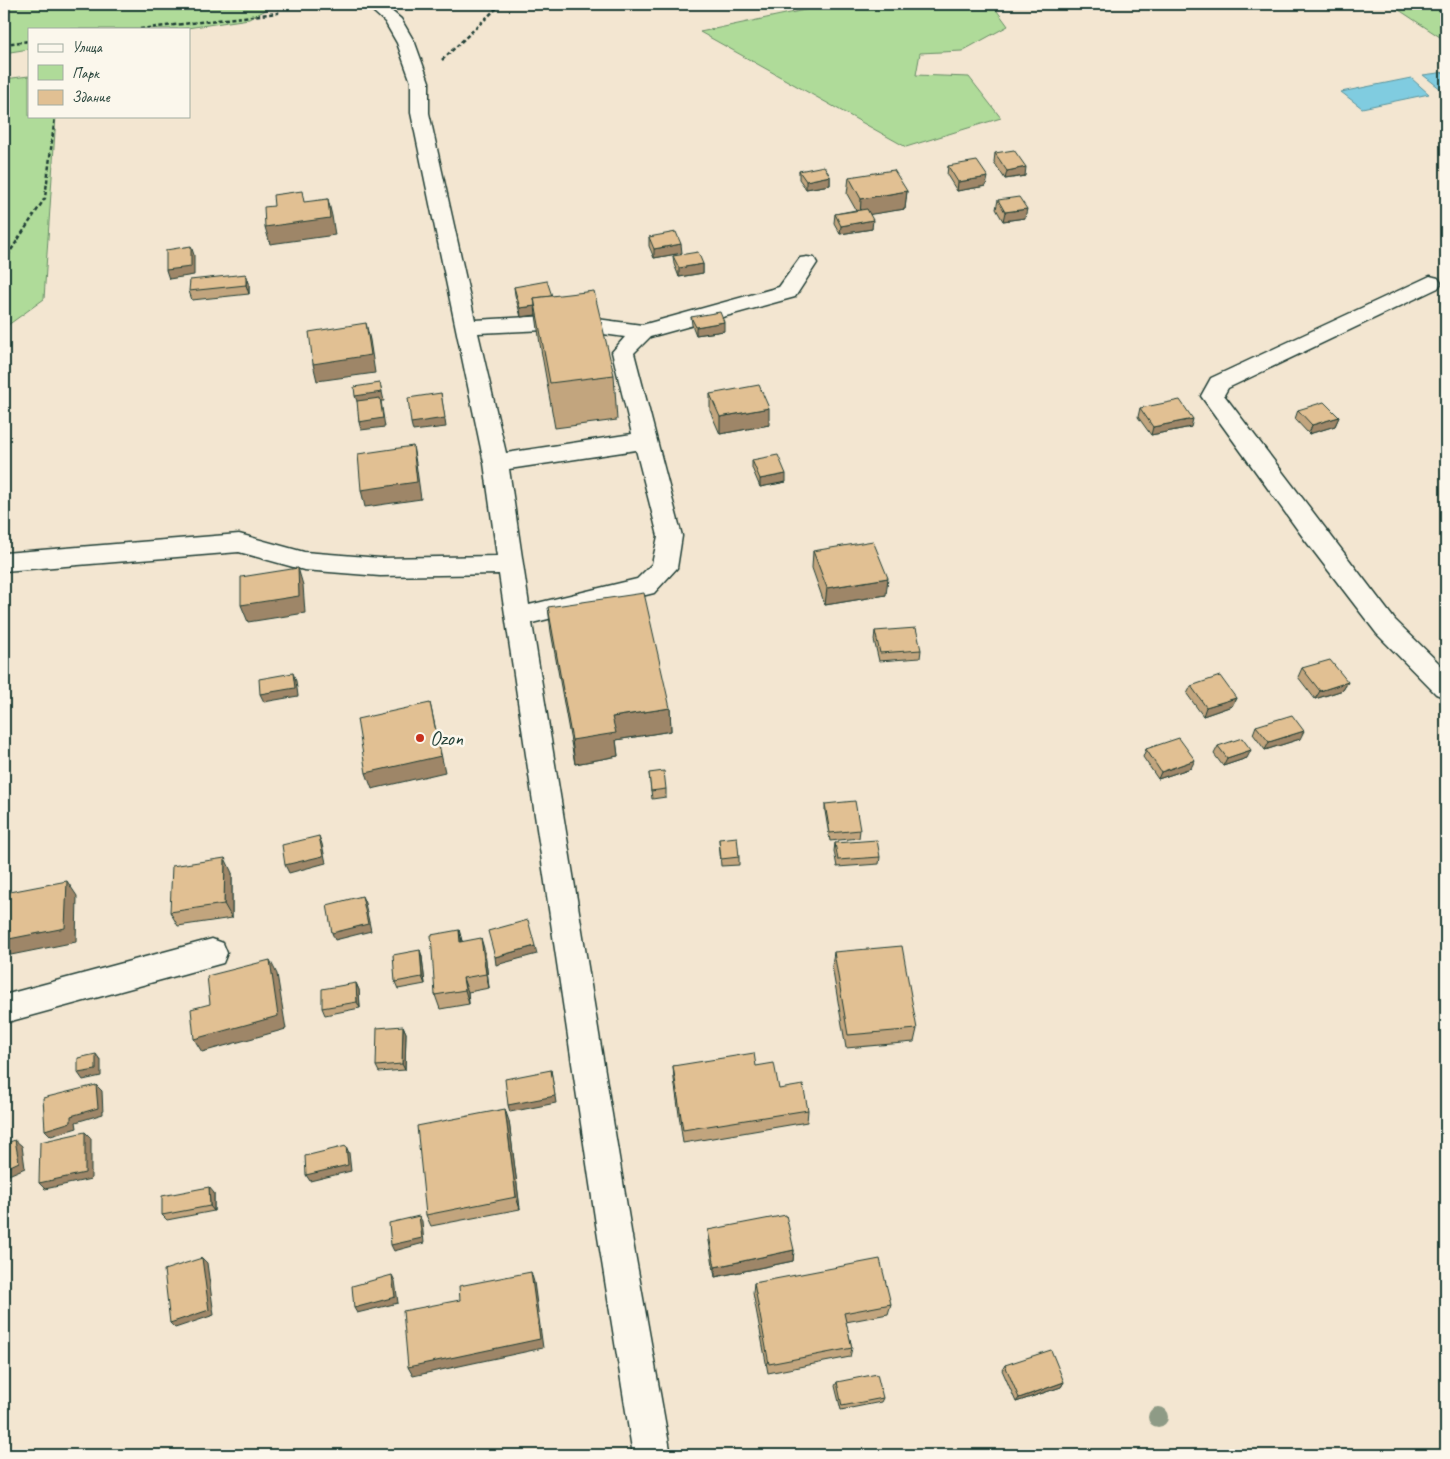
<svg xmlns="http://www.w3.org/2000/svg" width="1450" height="1459" viewBox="0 0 1450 1459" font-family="Caveat,sans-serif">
<rect width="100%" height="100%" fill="#f3e6d1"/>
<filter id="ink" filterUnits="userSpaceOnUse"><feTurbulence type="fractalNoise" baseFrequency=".02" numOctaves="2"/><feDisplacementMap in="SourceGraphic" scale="10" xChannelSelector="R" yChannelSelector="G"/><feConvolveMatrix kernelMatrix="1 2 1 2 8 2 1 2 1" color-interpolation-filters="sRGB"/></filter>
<g filter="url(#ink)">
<g fill="#afdb99" stroke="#678c66">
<polygon points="4,4 277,4 249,19 180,29 29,29 29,49 4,53"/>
<polygon points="833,4 992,4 1008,26 962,51 920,53 916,75 969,77 1001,118 906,147 700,32"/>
<polygon points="1390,4 1446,4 1446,41"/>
<polygon points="29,76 29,116 56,116 44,299 4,328 4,79"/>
</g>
<g fill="#80cce0" stroke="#59939b">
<polygon points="1446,72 1446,93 1423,75"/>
<polygon points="1411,78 1429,94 1362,108 1341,92"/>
</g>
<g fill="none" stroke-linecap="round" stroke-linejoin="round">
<g stroke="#1f3d34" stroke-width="3">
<g id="minor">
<path d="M 365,4 L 383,4 L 401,19 L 415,43 L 429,82 L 429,113 L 475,320 L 567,315 L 642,325 L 779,287 L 800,258 L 807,257 L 814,258 L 817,263 L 795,297 L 650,337 L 634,353 L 682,536 L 677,568 L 654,593 L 532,623 L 631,1231 L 671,1455 L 633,1455 L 597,1231 L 499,574 L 380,576 L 304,570 L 239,552 L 4,571 L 4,553 L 239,534 L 304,552 L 380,558 L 497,556 L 484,463 L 411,113 L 411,82 L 397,43 L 385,22 ZM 567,329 L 625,337 L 612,352 L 632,434 L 506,453 L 478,333 ZM 636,450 L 658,536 L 652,564 L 637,579 L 529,605 L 509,469 Z"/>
<polygon points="1430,276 1438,278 1441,283 1438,288 1228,388 1224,395 1395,620 1446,670 1446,698 1436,694 1377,634 1305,540 1201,396 1211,378"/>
<polygon points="212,939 223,943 227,953 223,963 4,1023 4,995"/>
</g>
</g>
<g stroke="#1f3d34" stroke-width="2.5" stroke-dasharray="4 2.5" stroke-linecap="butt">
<polyline points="140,29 278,13 279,4"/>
<polyline points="4,44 29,41"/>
<polyline points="442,60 501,4"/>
<polyline points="4,261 45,198 55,116"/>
</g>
<use href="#minor" fill="#fbf7ec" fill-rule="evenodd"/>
</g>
<circle fill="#8e9b86" cx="1158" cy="1417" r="10"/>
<g fill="#c2a57e" stroke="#1f3d34">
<polygon points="995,153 1025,176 1005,179 994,162"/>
<polygon points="948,166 986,186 957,191 947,175"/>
<polygon points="799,171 830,176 830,185 806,189 799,179"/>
<polygon points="849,177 907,191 905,209 870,214 872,229 840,234 834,223 835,214 856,210 847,194"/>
<polygon points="998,200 1025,218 1003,221 996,209"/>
<polygon points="649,237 682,253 654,258 649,246"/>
<polygon points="673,256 703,264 703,273 679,277 674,264"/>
<polygon points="246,274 249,283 249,294 192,300 189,291"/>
<polygon points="514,287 552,296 614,375 617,420 555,428 540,344 536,315 521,317 515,295"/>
<polygon points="691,317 724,331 696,335 692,325"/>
<polygon points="710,394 769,425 720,434 710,411"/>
<polygon points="1140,408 1191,427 1151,435 1138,417"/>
<polygon points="1298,410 1339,417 1335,426 1309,434 1295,419"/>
<polygon points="752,460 786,482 760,487 752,468"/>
<polygon points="813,551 886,595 825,605 812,568"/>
<polygon points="548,607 670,708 671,731 616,740 618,756 575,764 551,632"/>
<polygon points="875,631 921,650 920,658 879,661 874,640"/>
<polygon points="1302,668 1348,682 1343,690 1315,699 1298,677"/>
<polygon points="1191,686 1236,698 1232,706 1203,716 1187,694"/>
<polygon points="1256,726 1300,739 1265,750 1253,734"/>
<polygon points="1218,746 1247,758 1223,766 1214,754"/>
<polygon points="1146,749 1191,768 1158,779 1143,757"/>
<polygon points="649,773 666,789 666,797 652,799"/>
<polygon points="825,804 860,830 859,838 830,841 825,811"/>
<polygon points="719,839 739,857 739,865 721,866"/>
<polygon points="835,843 880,857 879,864 837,867 834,851"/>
<polygon points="232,873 232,918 178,926 170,912"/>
<polygon points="459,930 462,941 485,952 489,988 468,992 469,1004 440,1009 435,995"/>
<polygon points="420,950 422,957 425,984 398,989 395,982"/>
<polygon points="834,952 917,1029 914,1042 846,1048 832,966"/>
<polygon points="356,983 359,990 360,1008 325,1015 322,1008"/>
<polygon points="403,1026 406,1033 405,1070 379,1072 376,1066"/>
<polygon points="673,1066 756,1066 779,1089 808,1110 807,1122 683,1143 674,1079"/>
<polygon points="509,1121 520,1209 431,1226 426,1215"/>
<polygon points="214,1193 214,1211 167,1220 162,1215"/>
<polygon points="708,1230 794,1250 793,1261 715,1277 709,1241"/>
<polygon points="754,1283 891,1304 888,1314 846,1322 852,1348 850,1357 768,1373 753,1293"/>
<polygon points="1005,1365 1064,1382 1061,1387 1016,1402 1002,1370"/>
<polygon points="837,1382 883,1398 881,1402 841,1410 835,1386"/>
</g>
<g fill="#9e8667" stroke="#1f3d34">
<polygon points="1026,167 1025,176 1005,179 1007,171"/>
<polygon points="830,176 830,185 806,189 806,181"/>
<polygon points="988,177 986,186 957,191 958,182"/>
<polygon points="907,191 905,209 860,216 861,199"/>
<polygon points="328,199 332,216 335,235 270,244 265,227"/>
<polygon points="1027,209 1025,218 1003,221 1005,212"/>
<polygon points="873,220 872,229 840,234 841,226"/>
<polygon points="681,244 682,253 654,258 654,249"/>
<polygon points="191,246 194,255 194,275 169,279 166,270"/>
<polygon points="703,264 703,273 679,277 679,268"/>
<polygon points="246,274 249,283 249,294 246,285"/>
<polygon points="535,306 536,315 521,317 520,308"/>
<polygon points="724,322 724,331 696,335 696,327"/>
<polygon points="366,323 370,340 375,373 317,381 313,364"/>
<polygon points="380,383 384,401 381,401 385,427 361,430 359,422 358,404 355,396"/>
<polygon points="441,393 446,427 413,431 411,423"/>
<polygon points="769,408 769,425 720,434 720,417"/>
<polygon points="1339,417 1335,426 1309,434 1312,425"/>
<polygon points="1193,419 1191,427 1151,435 1153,427"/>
<polygon points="413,446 416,463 421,499 365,507 361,490"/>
<polygon points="786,474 786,482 760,487 760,479"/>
<polygon points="298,568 303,585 305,613 248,622 241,605"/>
<polygon points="888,578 886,595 825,605 827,588"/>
<polygon points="293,673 296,681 298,696 264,702 260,694"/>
<polygon points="1348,682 1343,690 1315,699 1320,691"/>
<polygon points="1236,698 1232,706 1203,716 1206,707"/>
<polygon points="430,703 445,772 372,789 366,773"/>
<polygon points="670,708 671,731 616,740 618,756 575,764 572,740 612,717"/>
<polygon points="1304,731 1300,739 1265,750 1269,742"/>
<polygon points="1251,750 1247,758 1223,766 1227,758"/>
<polygon points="1195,760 1191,768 1158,779 1161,772"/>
<polygon points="319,836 322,844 326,863 289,873 285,865"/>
<polygon points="225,858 232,873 232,918 224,904"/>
<polygon points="67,881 77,896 76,942 11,955 4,946 4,940"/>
<polygon points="362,896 365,903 371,931 335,940 332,933"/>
<polygon points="459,930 463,945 460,942"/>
<polygon points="481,938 485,952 489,988 486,974"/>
<polygon points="535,946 537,954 496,965 495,957"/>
<polygon points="420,950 422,957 425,984 422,977"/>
<polygon points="270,960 277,974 286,1029 202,1052 194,1039"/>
<polygon points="463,978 468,992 469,1004 465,990"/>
<polygon points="356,983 359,990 360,1008 357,1002"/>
<polygon points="403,1026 406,1033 405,1070 402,1064"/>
<polygon points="96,1054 101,1061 101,1076 83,1080 78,1073"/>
<polygon points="551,1070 556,1103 510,1112 508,1105"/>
<polygon points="96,1085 102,1091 103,1114 76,1122 77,1128 51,1136 45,1130 71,1116"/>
<polygon points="505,1109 509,1121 520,1209 516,1197"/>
<polygon points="85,1132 91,1138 91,1179 45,1189 39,1183"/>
<polygon points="15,1140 22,1146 25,1168 4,1177 4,1169"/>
<polygon points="346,1146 349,1153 351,1171 310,1181 306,1175"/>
<polygon points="209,1187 214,1193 214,1211 210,1206"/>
<polygon points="419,1216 422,1221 424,1243 394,1251 391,1245"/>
<polygon points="794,1250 793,1261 715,1277 715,1267"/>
<polygon points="202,1258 207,1263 214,1315 175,1328 170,1323"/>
<polygon points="531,1272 534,1282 543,1348 413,1376 408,1367"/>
<polygon points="392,1275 395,1281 398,1303 357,1313 354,1308"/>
<polygon points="1064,1382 1061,1387 1016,1402 1019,1398"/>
</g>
<g fill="#e1c093" stroke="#1f3d34">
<polygon points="1014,150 1026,167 1007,171 995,153"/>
<polygon points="977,161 988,177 958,182 948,166"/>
<polygon points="824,166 830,176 806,181 799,171"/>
<polygon points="894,170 907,191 861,199 849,177"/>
<polygon points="302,191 304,202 328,199 330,218 265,227 264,207 274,206 273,195"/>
<polygon points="1019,197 1027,209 1005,212 998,200"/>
<polygon points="867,209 873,220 841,226 835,214"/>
<polygon points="676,232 681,244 654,249 649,237"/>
<polygon points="191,246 191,267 166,270 166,250"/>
<polygon points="698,252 703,264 679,268 673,256"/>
<polygon points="246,274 246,285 189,291 190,280"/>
<polygon points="547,281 552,296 534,298 535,306 520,308 514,287"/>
<polygon points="594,291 614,375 550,383 534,298"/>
<polygon points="720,312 724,322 696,327 691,317"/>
<polygon points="366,323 371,355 313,364 309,332"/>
<polygon points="380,383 382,392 355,396 354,387"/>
<polygon points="759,385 769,408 720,417 710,394"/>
<polygon points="441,393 445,418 411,423 408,398"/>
<polygon points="380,398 383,418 359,422 357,401"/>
<polygon points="1180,400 1193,419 1153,427 1140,408"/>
<polygon points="1324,402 1339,417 1312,425 1298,410"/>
<polygon points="413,446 417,482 361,490 358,454"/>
<polygon points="778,455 786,474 760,479 752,460"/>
<polygon points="873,541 888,578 827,588 813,551"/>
<polygon points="298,568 299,596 241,605 241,577"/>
<polygon points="644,593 670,708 612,717 616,733 572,740 548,607"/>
<polygon points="916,628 921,650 880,653 875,631"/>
<polygon points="1330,660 1348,682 1320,691 1302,668"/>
<polygon points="293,673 295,688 260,694 259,679"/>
<polygon points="1220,676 1236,698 1206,707 1191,686"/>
<polygon points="430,703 441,756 366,773 357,719"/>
<polygon points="1292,715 1304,731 1269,742 1256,726"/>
<polygon points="1179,738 1195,760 1161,772 1146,749"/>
<polygon points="1242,738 1251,750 1227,758 1218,746"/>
<polygon points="664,771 666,789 651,791 649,773"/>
<polygon points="855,801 860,830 830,833 825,804"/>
<polygon points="319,836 323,856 285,865 282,845"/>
<polygon points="737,837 739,857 721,859 719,839"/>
<polygon points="877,840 880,857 838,860 835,843"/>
<polygon points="225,858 224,904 170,912 172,866"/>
<polygon points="67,881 65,928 4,940 4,893"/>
<polygon points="362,896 368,924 332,933 327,905"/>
<polygon points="528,920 535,946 495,957 488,931"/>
<polygon points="459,930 460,942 481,938 486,974 463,978 465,990 435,995 431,935"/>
<polygon points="902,946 917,1029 848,1035 834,952"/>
<polygon points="420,950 422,977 395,982 393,955"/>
<polygon points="270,960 278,1016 194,1039 191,1009 210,1004 207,976"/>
<polygon points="356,983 357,1002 322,1008 322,989"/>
<polygon points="403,1026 402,1064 376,1066 377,1028"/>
<polygon points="754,1053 756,1066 774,1063 779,1089 803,1085 808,1110 683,1130 673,1066"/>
<polygon points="96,1054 96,1070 78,1073 78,1058"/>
<polygon points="551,1070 555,1096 508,1105 505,1079"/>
<polygon points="96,1085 98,1108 71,1116 71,1122 45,1130 43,1098"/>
<polygon points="505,1109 516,1197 426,1215 417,1126"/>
<polygon points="85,1132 85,1173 39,1183 40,1142"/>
<polygon points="15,1140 19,1162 4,1169 4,1144"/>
<polygon points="346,1146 348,1165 306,1175 305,1156"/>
<polygon points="209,1187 210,1206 162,1215 162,1196"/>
<polygon points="786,1215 794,1250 715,1267 708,1230"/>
<polygon points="419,1216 422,1238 391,1245 389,1223"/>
<polygon points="202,1258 209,1310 170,1323 164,1270"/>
<polygon points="880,1259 891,1304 844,1313 852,1348 769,1364 754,1283"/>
<polygon points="531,1272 540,1339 408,1367 403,1311 460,1300 459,1286"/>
<polygon points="392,1275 395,1297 354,1308 352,1286"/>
<polygon points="1051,1350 1064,1382 1019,1398 1005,1365"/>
<polygon points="877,1374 883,1398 842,1406 837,1382"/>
</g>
</g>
<circle fill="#c8321e" stroke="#fbf7ec" stroke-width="2" cx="420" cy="738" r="5"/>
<g text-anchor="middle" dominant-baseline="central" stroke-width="5" stroke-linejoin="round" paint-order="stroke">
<g font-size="20" fill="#1f3d34" stroke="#fbf7ec" text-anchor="start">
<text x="430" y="738">Ozon</text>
</g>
</g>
<rect width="1450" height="1459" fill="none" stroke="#fbf7ec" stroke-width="20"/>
<rect x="10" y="10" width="1430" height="1439" fill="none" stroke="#1f3d34" stroke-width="2" filter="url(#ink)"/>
<rect x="28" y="28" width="162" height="90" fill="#fbf7ec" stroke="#a3ada2"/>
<rect x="38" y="44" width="25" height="8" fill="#fbf7ec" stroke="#a3ada2"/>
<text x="72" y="52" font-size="15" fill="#1f3d34">Улица</text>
<rect x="38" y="65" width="25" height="15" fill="#afdb99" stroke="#a3ada2"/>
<text x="72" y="78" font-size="15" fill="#1f3d34">Парк</text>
<rect x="38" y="90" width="25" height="15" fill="#e1c093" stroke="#a3ada2"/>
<text x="72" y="102" font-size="15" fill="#1f3d34">Здание</text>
</svg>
